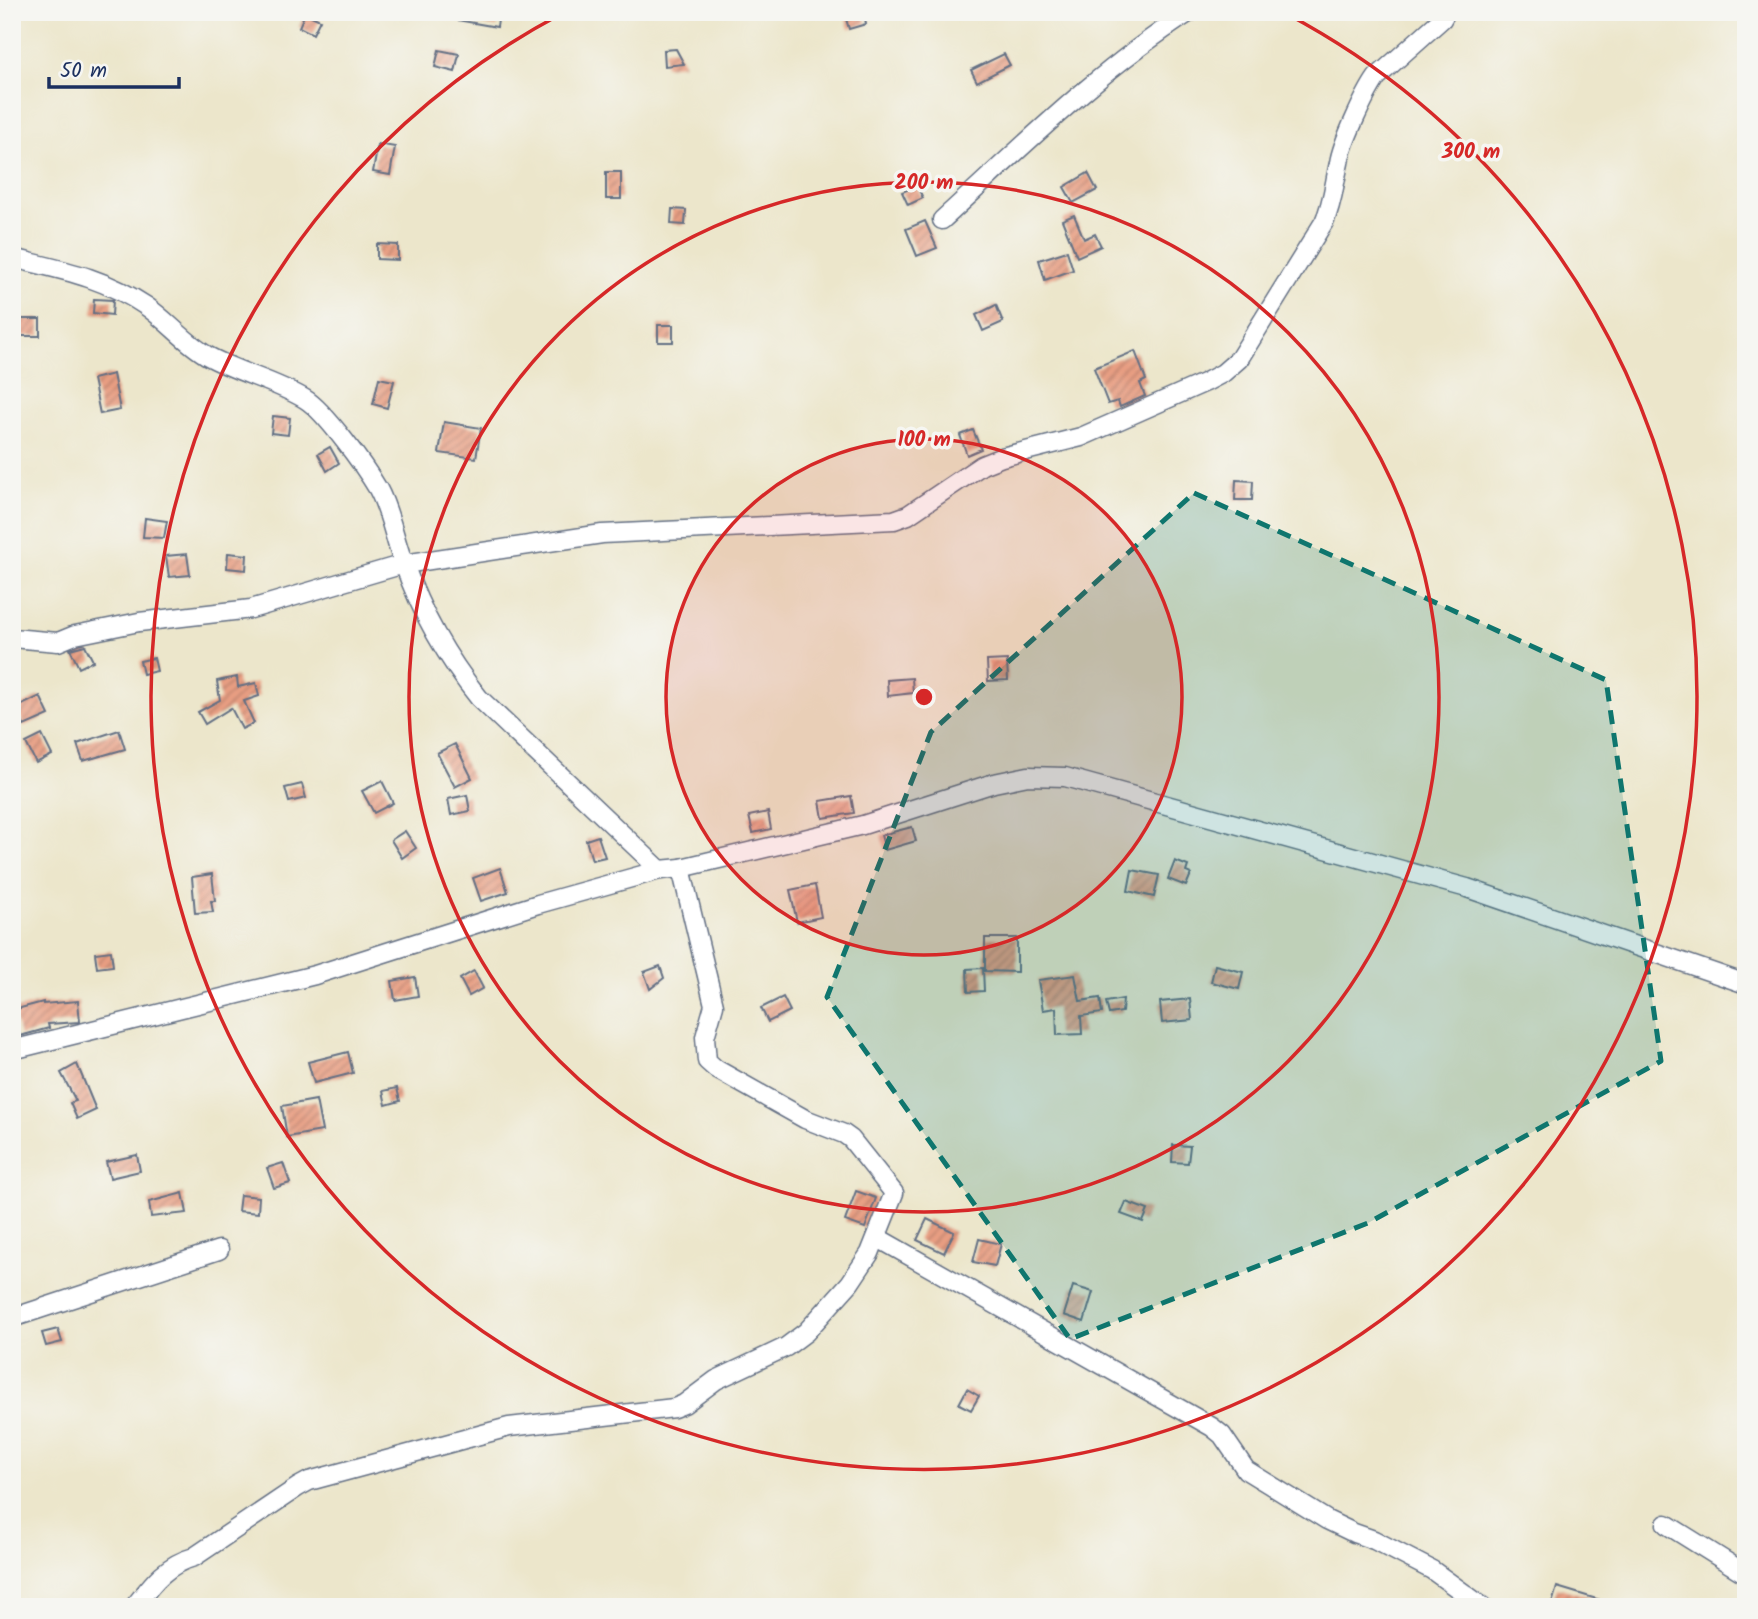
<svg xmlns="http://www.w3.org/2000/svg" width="1758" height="1619" viewBox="0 0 1758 1619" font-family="Kalam,sans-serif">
<defs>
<pattern id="building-hatch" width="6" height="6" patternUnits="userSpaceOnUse" patternTransform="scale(1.75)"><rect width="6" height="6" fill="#e89e82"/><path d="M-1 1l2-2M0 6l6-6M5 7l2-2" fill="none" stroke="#bb816e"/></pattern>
</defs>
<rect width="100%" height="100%" fill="#f6f6f2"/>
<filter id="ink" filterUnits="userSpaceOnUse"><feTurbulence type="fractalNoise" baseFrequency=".0143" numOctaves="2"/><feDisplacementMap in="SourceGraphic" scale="14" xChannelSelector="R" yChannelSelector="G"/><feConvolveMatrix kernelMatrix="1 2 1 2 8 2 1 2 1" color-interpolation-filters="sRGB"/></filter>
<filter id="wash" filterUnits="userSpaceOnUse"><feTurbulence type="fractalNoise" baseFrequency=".00686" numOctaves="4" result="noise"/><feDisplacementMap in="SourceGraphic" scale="28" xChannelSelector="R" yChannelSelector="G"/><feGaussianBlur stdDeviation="1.57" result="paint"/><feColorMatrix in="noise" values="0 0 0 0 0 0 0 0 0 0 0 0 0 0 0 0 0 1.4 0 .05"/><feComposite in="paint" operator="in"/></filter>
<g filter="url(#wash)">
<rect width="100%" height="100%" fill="#ece6cb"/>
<g id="blocks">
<g fill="url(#building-hatch)">
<polygon points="457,12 499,12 497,27 457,20"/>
<polygon points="844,12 864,12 866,24 849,29"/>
<polygon points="305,13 320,20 313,34 299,27"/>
<polygon points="676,49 684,64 665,66 664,50"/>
<polygon points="439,50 459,54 455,72 435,67"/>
<polygon points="1004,54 1010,65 977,82 971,70"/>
<polygon points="378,144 395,147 390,175 373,172"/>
<rect x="606" y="172" width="15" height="27"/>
<polygon points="1088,173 1097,190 1073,203 1064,187"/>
<polygon points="917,186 923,198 908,205 902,192"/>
<polygon points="672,209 686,210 685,225 671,224"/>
<polygon points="1074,215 1084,239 1095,234 1101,246 1077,257 1062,220"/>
<polygon points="925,221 937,248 917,256 906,229"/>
<polygon points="377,244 398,245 398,260 377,259"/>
<polygon points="1067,251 1073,270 1045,280 1039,260"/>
<polygon points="94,299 113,300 112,315 93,313"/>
<polygon points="996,305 1003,322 983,331 976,315"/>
<rect x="12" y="319" width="28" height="17"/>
<rect x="658" y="325" width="15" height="17"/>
<polygon points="1135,351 1146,380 1140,383 1145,396 1120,407 1118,401 1108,404 1094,368"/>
<polygon points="113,374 120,410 100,414 93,379"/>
<polygon points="379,378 394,381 387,408 373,404"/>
<polygon points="273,416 290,418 288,435 271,433"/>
<polygon points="444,422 481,428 476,458 439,453"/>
<polygon points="973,430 981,449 967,455 960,435"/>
<polygon points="330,447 339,463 327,471 318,454"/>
<polygon points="1236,480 1253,481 1252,500 1235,500"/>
<polygon points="145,518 167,521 164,538 143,537"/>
<polygon points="228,553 247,555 246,570 227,568"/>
<polygon points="187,554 190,575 169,577 166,556"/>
<polygon points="85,645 93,661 79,668 70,649"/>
<polygon points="154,658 157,671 143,674 140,661"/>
<polygon points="1007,660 1008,680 988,681 987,661"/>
<polygon points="237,677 238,687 256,683 259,696 244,701 254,723 242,729 231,708 205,724 198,712 220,700 217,681"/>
<polygon points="912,678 913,693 888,696 887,680"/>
<polygon points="40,696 49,715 24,726 16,708"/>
<polygon points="119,730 125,749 83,761 77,744"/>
<polygon points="42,735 52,755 36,763 26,743"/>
<polygon points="455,744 472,778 455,787 437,753"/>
<polygon points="382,781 393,803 374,813 362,791"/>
<polygon points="302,784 306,798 289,802 285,788"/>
<polygon points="467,795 470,811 451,815 448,799"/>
<polygon points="851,796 854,813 823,818 820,801"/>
<polygon points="768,812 771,829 753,833 749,816"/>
<polygon points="912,827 916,841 885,850 881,835"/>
<polygon points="405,831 416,848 402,858 391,840"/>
<polygon points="598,836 605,857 592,860 586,840"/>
<polygon points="1175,861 1188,866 1186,872 1191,874 1186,886 1168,879"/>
<polygon points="500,868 508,892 481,901 473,878"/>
<polygon points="1132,870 1159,875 1154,897 1128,891"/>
<polygon points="212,874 215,901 211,901 213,912 195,913 192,877"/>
<polygon points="815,885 821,917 797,922 790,890"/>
<polygon points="985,938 1017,938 1017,972 985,971"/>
<polygon points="111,951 113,966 97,968 95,953"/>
<polygon points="1215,965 1243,972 1239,989 1211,982"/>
<polygon points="660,966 664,978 650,989 644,972"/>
<polygon points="983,968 984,991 968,992 967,969"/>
<polygon points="474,971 483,988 469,996 460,979"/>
<polygon points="1075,975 1080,1001 1100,998 1102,1013 1081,1016 1082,1034 1057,1035 1056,1008 1043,1010 1038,980"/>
<polygon points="415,977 418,996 395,1000 392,981"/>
<polygon points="783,997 790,1011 768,1022 761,1008"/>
<polygon points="1123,999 1122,1012 1109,1014 1106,1002"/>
<polygon points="1190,999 1192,1020 1162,1023 1160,1002"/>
<polygon points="78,1001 80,1022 48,1024 49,1028 20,1036 13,1010 43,1002 43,1004"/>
<polygon points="348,1052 353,1073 314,1083 308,1062"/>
<polygon points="77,1064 96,1110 77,1119 70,1103 76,1101 61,1073"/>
<polygon points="397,1088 400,1101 386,1105 383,1091"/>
<polygon points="316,1100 322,1131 287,1137 282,1106"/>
<polygon points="1173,1145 1190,1146 1188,1163 1172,1162"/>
<polygon points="137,1155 140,1171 110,1178 106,1162"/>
<polygon points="283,1163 290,1183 274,1188 267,1168"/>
<polygon points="856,1191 876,1198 865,1228 845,1221"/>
<polygon points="183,1193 187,1213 151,1217 149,1202"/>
<polygon points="240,1195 259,1197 258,1213 238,1211"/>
<polygon points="1126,1202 1148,1210 1143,1222 1121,1214"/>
<polygon points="927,1219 954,1232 944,1253 917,1240"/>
<polygon points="979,1239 1001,1244 995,1266 973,1262"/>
<polygon points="1073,1286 1093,1292 1084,1322 1064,1315"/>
<polygon points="58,1329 62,1342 46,1346 42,1333"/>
<polygon points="967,1389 979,1396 971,1410 959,1404"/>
<polygon points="1557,1587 1610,1603 1610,1607 1551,1607"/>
</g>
</g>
</g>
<g filter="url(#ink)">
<use href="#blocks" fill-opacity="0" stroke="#646f84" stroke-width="2"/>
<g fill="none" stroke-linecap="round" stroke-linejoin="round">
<g stroke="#646f84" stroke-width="21">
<g id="street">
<path d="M 942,220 C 1021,148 1099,70 1190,12"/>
<path d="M 12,258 C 62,270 103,277 146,306 C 168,321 185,343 208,356 C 239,373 275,381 305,399 C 325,411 365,467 378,489 C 391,513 394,539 404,564 C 421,612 447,658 479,698 L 660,870"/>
<path d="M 12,638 L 58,642 L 75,635 L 139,622 L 251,609 L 404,564 L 602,534 L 894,520 L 908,515 L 982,465 L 1002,457 L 1081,437 L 1206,382 L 1223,373 L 1239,359 L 1324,222 C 1333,203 1334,184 1339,163 C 1342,143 1365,94 1377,77 L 1442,19 L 1446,12"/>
<polyline points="12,1050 315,975 538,904 660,870 681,868 863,825 994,783 1028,776 1065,777 1467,888 1746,984"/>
<polyline points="878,1238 1212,1427 1222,1435 1246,1470 1327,1520 1354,1533 1374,1540 1432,1570 1483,1607"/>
<polyline points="12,1318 219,1250"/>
<polyline points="1666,1524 1746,1574"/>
<path d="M 134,1607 C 152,1584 165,1565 194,1557 L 298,1487 L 309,1481 L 509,1427 L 674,1408 L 684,1404 L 716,1380 L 786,1347 L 806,1332 L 850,1283 L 870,1253 L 894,1193 L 851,1139 L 844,1134 L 805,1119 L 716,1069 L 707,1061 L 705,1037 L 714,1005 L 681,868"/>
</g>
</g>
<use href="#street" stroke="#fff" stroke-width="18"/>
</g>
</g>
<path fill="#0f766e" fill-opacity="0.2" stroke="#0f766e" stroke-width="5" stroke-dasharray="14 9" stroke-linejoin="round" d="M 1194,493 L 1606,680 L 1661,1061 L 1368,1223 L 1070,1339 L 827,997 L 931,732 Z"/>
<circle cx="924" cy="697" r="258" fill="#d62828" fill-opacity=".12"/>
<g fill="none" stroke="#d62828" stroke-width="3.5">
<circle cx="924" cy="697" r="258"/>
<circle cx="924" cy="697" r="515"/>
<path d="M1287 14A773 773 0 1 1 561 14"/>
</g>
<circle cx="924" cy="697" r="10" fill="#d62828" stroke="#f6f6f2" stroke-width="3.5"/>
<g font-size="21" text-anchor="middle" font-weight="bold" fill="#d62828" stroke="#f6f6f2" stroke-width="7" stroke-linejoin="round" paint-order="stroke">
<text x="1471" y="158">300 m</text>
<text x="924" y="189">200 m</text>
<text x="924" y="446">100 m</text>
</g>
<rect width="1758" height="1619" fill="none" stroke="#f6f6f2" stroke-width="42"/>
<path d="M49 77v10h130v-10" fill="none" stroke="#1b2f5e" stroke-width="3.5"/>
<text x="60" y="77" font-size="21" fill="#1b2f5e" stroke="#f6f6f2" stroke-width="5" paint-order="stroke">50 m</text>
</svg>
